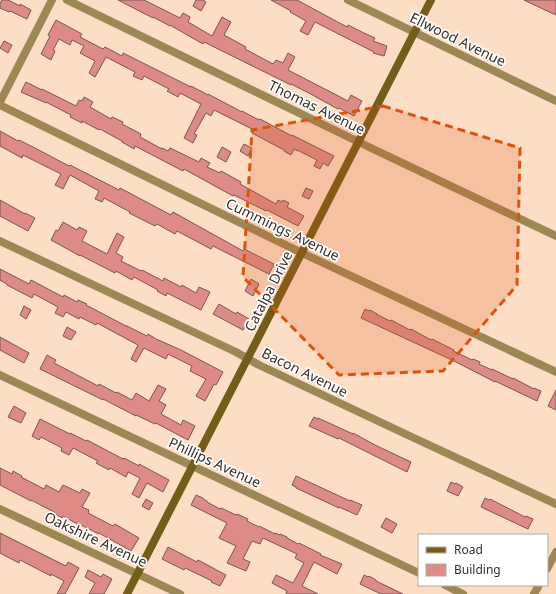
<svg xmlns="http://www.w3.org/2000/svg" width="556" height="594" viewBox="0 0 556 594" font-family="'Noto Sans',sans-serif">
<rect width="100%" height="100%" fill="#feddc5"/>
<g fill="#de8b87" stroke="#7a5653">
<polygon points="2,0 8,0 20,6 20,4 31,10 27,19 10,11 9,12 0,8 0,3"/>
<polygon points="118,0 144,0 180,18 183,13 190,17 188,22 212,36 222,17 231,22 224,35 246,47 245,49 273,64 276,60 283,63 288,53 295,57 288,70 348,101 351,95 362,101 354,116 339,108 338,109 307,92 291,84 291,85 204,42 203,44 170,25 170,26 153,17 153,18"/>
<polygon points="196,0 203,0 206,2 201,11 193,6"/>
<polygon points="271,0 297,0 347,27 348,25 364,33 375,38 373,41 387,46 384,56 373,53 374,52 315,22 308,35 300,31 306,21 290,12 291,11"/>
<polygon points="524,0 556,0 556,15 545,10"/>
<polygon points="56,20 82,34 80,37 103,49 105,47 122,56 123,53 191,87 191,86 208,95 208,94 242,112 242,111 259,120 260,119 292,136 292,135 334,156 328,166 323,163 320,169 314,166 317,160 297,150 297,151 294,149 291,155 284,151 284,150 252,133 254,130 214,110 211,116 206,113 194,134 197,135 193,143 184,138 201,104 180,93 178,97 167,91 169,89 144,76 142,80 133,76 135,72 106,57 95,77 89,73 95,61 80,53 84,46 72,40 70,45 59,39 53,50 55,51 51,60 41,54 50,36 48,35"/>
<polygon points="4,41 12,45 8,53 0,48"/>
<polygon points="26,82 42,90 42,89 76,106 79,100 82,101 84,97 93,102 90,107 111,119 112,117 123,122 122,124 141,134 140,137 162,149 162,148 168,151 170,148 199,162 201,158 210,163 207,167 220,173 221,171 241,182 240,184 276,204 278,200 282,202 283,200 289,203 287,207 304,216 298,226 267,210 266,211 234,195 233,196 184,169 183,171 135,146 134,149 122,142 122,141 100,129 99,130 82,121 82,123 70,117 71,115 46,102 46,103 21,92"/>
<polygon points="0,131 18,141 19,140 35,148 69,166 70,165 119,190 120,188 171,215 173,212 243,251 244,249 274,264 269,274 213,246 211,249 177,231 175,234 157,224 155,226 129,213 130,212 104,198 102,202 95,199 99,191 70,175 63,189 55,185 61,174 23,155 22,158 0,146"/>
<polygon points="244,144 252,148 248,156 240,151"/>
<polygon points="222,147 231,152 226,162 217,157"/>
<polygon points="306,188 313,191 309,199 302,196"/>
<polygon points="0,200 25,214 25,213 35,218 28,231 0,216"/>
<polygon points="63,222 77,230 79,227 87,231 82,241 107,254 117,233 124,237 116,253 123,257 121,261 141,271 142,270 163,281 164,278 181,287 182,285 196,293 199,287 210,292 201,310 167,293 166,296 157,291 158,290 134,277 132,280 116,271 115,273 80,255 80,256 51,240 56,230 58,231"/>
<polygon points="0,269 29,284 31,280 63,297 64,295 77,302 78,300 87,304 86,305 126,326 127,326 147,336 148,334 156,339 181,350 223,372 216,385 214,384 205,401 196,396 206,379 190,371 192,366 168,354 166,359 144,348 136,362 131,359 138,345 97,323 96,325 80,317 79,319 66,312 63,317 55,313 58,307 34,294 32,298 7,285 7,284 0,280"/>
<polygon points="251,279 259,284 253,296 245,291"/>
<polygon points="219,304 236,314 237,312 249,319 243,330 213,314"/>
<polygon points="24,306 31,310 26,319 20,315"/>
<polygon points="365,309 369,311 370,310 377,314 376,314 390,321 391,320 410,330 411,329 431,340 432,339 454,350 453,351 468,358 472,360 473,359 480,362 479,364 492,370 492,369 513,379 513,378 534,389 534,388 541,391 537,401 495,381 495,382 454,361 361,318"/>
<polygon points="67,327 76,332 71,340 63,336"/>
<polygon points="0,337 29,353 24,363 0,350"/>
<polygon points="47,355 56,360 54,363 81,377 98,386 99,384 116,393 117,392 132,400 136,393 149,401 158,385 166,389 159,401 166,405 161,414 181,425 183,420 195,426 188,440 156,423 155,424 136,415 136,416 103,399 103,400 40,369"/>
<polygon points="556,390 556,410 548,406"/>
<polygon points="14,406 26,413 21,423 8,417"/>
<polygon points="314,417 318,419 318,418 353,434 353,433 377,446 411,462 407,472 339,438 338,439 309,426"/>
<polygon points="40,419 70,434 70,433 86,441 87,440 123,459 124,458 139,466 139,464 169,480 163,492 147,483 139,498 132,494 140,478 128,472 126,477 110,468 109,470 96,463 98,461 73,448 69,455 61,451 62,448 41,437 39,440 32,436"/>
<polygon points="0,468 12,474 13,471 22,476 21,477 44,489 46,485 59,492 63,485 80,493 82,489 90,493 82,507 89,510 88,513 113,526 115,524 139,538 131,551 99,533 99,534 81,525 81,526 63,516 62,518 54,513 54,512 31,500 31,501 0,485"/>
<polygon points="296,476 350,501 350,500 362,505 357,515 339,507 339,508 296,488 296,487 292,485"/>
<polygon points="451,482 455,484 456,483 463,487 458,496 447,491"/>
<polygon points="196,495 203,498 203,499 207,501 207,502 220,509 221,508 236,515 237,514 248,519 247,521 259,527 259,526 275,534 275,533 280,535 280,534 287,537 287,538 298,544 299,543 321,554 320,555 342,564 337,574 314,562 302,586 318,594 286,594 287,591 272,583 276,575 293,583 304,563 295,558 297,554 263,538 260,544 252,541 243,559 250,562 246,571 227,563 236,546 219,538 227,523 191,505"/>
<polygon points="485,498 489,500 490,499 525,517 526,516 533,519 528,529 481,507"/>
<polygon points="146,499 153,503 149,510 142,506"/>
<polygon points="386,518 397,524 392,533 381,527"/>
<polygon points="0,533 66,566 68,562 79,568 65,594 57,594 64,581 51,574 51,576 20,560 19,563 0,553"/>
<polygon points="168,547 197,562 198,560 226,575 220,586 211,582 212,581 185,568 184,570 162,559"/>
<polygon points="88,570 101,577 103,574 112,579 104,594 89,594 95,583 85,577"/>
<polygon points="364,575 368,577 369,576 376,580 376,581 403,594 381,594 360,584"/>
</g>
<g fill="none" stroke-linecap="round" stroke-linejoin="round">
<g stroke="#9d8855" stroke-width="8">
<polyline points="67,0 371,148 556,236"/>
<polyline points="348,0 556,101"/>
<polyline points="0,102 52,0"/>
<polyline points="0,105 302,253 556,372"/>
<polyline points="0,241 236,352 259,365 414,438 556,504"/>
<polyline points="0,375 419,573"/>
<polyline points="0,509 180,594"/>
<polyline points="547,569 556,552"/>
<polyline points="445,585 463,594"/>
<polyline points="534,594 539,585"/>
</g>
<polyline stroke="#755c19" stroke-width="8" points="127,594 431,0"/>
</g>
<path fill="#d7550f" fill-opacity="0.2" stroke="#d7550f" stroke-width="3" stroke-dasharray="8 5" stroke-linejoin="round" d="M 383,106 L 520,148 L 517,285 L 443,371 L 339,375 L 243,277 L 252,130 Z"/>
<g text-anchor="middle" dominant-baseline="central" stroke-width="3.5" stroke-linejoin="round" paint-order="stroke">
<g font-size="14" fill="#3b2f26" stroke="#fff">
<text transform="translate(458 39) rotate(26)">Ellwood Avenue</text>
<text transform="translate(317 107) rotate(26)">Thomas Avenue</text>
<text transform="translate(283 229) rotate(26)">Cummings Avenue</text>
<text transform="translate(268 291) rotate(-63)">Catalpa Drive</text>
<text transform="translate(305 372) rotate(26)">Bacon Avenue</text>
<text transform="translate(215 462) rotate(25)">Phillips Avenue</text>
<text transform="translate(96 539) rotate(25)">Oakshire Avenue</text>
</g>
</g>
<rect x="418" y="534" width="130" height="52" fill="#ffffff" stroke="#b1aca8"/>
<rect x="426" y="547" width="20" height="6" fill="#755c19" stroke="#b1aca8"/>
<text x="454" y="554" font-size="12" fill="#3b2f26">Road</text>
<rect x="426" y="564" width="20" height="12" fill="#de8b87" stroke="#b1aca8"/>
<text x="454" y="574" font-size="12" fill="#3b2f26">Building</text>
</svg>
